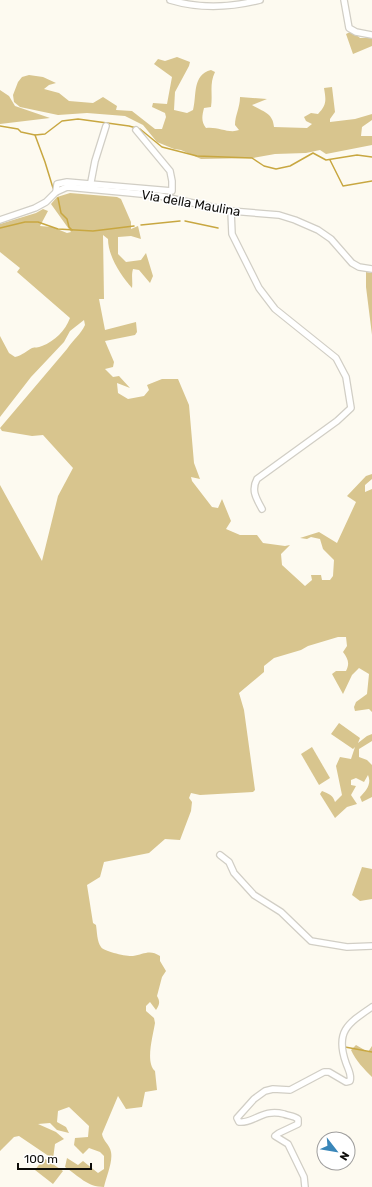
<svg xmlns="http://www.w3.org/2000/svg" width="372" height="1187" viewBox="0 0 372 1187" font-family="Rubik,sans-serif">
<rect width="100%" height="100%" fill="#fdfaf0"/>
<g fill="#d8c58e">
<polygon points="352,31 360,38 372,38 372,46 353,54 346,34"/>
<path d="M 177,57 L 190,62 L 189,66 L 175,92 L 174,110 L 187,113 L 193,110 C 197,95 192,75 211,70 L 215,72 C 209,84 213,94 211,107 L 204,108 C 202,116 201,122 206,128 C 217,126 229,134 239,130 L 235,125 C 235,115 240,108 240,97 L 267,99 L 252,105 C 264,112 273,113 274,127 L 307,128 L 312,124 L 306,121 L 304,117 L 311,113 L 318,114 C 327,105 326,100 324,88 L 332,87 L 335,112 L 330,119 L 330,122 L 355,119 L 372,114 L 372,120 L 362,127 L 361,136 L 372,136 L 372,145 L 326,154 L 320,150 L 306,153 L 275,154 L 253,158 L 201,159 L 181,150 L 174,149 L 157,142 L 143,125 L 125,116 L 87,113 L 58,115 L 20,107 L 14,102 L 13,95 L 18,82 L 22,77 L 29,75 L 43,77 L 56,83 L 49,85 L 44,89 L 59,93 L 69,101 L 93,103 L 103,97 L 117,106 L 116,110 L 132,111 L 155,129 L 162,129 L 166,117 L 165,113 L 152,107 L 153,103 L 167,104 L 172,77 L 154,64 L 158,59 L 165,61 Z"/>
<polygon points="0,90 9,96 15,106 50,118 0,124"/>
<path d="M 70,193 L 117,197 L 121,199 L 131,222 L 131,229 L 138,226 L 141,239 L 131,236 L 118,237 L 118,254 L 126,262 L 141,260 L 146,253 L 153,276 L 150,283 L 139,270 L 133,269 C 131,276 133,281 132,288 C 121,276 108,256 108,239 L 103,235 L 104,299 L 99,299 L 105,330 L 136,322 L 137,332 L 135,335 L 105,341 L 114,362 L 113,367 L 105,369 L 113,377 L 119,376 L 130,388 L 117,383 L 118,393 L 128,399 L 144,396 L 149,390 L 147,385 L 162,379 L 178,379 L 189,405 L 194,463 L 200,479 L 191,477 L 192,481 L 212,507 L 218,508 L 222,499 L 231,521 L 226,529 L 240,535 L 257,535 L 263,543 L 285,546 L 290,545 L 281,554 L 282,565 L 305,586 L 312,580 L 311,575 L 321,575 L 322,580 L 330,580 L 333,576 L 334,560 L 323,549 L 320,539 L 311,537 L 307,539 L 300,538 L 319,532 L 337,543 L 356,502 L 347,496 L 366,476 L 372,474 L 372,479 L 365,485 L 365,492 L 372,489 L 372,712 L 369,709 L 355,711 L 354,707 L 356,702 L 367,694 L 369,674 L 359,668 L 352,675 L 343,694 L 332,674 L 336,671 L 346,671 C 350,663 348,659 343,652 L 347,646 L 346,637 L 338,637 L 308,646 L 301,650 L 274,658 L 264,666 L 264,672 L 239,693 L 244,710 L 255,790 L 253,792 L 200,795 L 191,793 L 189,798 L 192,802 L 191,811 L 180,840 L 165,839 L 149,853 L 104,862 L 100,877 L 87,885 L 93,923 L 96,925 C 97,931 97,942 101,947 C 103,951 127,957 133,956 C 144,954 150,949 160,956 L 160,961 L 166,971 L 162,977 L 157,996 C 160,1001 160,1004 156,1010 L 150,1002 L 146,1006 L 146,1011 L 154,1018 L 155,1023 C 153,1036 145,1062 155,1071 L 157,1090 L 145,1092 L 142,1107 L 126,1109 L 118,1096 L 102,1134 C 103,1141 110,1145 111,1152 C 113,1162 106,1177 104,1187 C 87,1187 79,1176 65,1167 L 67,1158 L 78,1165 L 83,1161 L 98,1173 L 104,1169 L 104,1156 L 100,1152 L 89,1148 L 83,1154 L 74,1145 L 75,1138 L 88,1137 L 89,1126 L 69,1107 L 58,1111 L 57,1122 L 66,1127 L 69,1133 L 57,1130 L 50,1123 L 38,1124 L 56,1132 L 64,1139 L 55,1144 L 53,1159 L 19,1136 L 14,1137 L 0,1151 L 0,485 L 42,561 L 58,496 L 73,468 L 43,435 L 32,436 L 2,431 L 0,428 L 67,349 C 73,340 81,334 85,325 L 84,320 L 70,331 L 64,342 L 31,377 L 0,417 L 0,336 L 9,353 L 15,357 C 23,355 26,351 32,348 C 35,347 38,348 42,346 C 55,341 65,331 70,318 L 17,272 L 20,268 L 0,252 L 0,224 L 36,213 L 43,209 L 48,211 L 40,226 L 52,227 L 67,233 L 71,232 L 51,204 L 57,197 Z"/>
<polygon points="366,272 372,273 372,335 366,287"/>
<path d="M 339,723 L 360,738 L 358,743 L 367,736 L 372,734 L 372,741 L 359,749 L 359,757 L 367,760 L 372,765 L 372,797 L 362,802 L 360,797 C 366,791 372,784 368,775 L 364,782 L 356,778 L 351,780 L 351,785 L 356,786 L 351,795 L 357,804 L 347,807 L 335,818 L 320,794 L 322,791 C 329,794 333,795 335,802 L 342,795 L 336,766 L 340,757 L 351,759 L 355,747 L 353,749 L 331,734 Z"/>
<polygon points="312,747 330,778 319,785 301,754"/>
<polygon points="362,867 372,869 372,899 360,901 352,895"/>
<path d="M 356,1045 L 368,1052 L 372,1046 L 372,1077 C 364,1069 356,1061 351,1050 Z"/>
<polygon points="44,1158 63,1171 53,1184 35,1170"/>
</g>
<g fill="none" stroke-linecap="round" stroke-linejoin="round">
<g stroke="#c8a741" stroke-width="1.5">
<polyline points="0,126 18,129 21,132 35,135 45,134 62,121 78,119 129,126 140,129 162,147 197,156 252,158 264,166 276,169 290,166 313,153 326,160 357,155 372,157"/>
<polyline points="35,135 45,162 53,188"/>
<polyline points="330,160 343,186 372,181"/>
<polyline points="58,198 61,213 67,219 69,227 72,230"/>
<polyline points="185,221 218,228"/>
<polyline points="141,225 180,221"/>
<polyline points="0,228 25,222 38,222 58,229 93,231 134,226"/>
<polyline points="345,1047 372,1052"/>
</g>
<g stroke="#d1cec5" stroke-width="8">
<g id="minor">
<path d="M 170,0 C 200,9 229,8 260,0"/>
<polyline points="344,0 349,28 356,32 372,35"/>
<polyline points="90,187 95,161 106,126"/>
<polyline points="56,192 57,184 67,182 172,191 172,181 170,171 136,130"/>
<path d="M 231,211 L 232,234 L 259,288 L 275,309 L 336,358 L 346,377 L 351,408 L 337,421 L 257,479 C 251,490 256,498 262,509"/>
<polyline points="0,220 35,208 46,202 56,192 67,187 131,193 160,196 231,211 279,215 295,220 318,230 331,239 352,263 359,267 372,269"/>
<polyline points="220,855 229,862 234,873 254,895 281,912 311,941 347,947 372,946"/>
<path d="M 305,1187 L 304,1177 L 288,1144 L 275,1136 L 279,1133 L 298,1124 L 298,1119 C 294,1116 289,1116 284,1114 C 262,1108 254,1124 239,1122 L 237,1118 L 254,1099 L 265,1091 L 273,1089 L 290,1090 L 324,1072 L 329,1072 L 346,1082 L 350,1081 C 352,1075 348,1069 346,1063 C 335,1032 347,1024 372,1007"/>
</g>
</g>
<use href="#minor" stroke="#fff" stroke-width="5.5"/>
</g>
<g text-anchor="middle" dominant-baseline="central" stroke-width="3" stroke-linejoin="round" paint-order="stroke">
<g font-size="13" fill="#0e0d0a" stroke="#fff">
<text transform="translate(191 203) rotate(10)">Via della Maulina</text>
</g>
</g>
<g transform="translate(336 1151) rotate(121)"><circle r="19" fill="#ffffff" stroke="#9f9e9d"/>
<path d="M0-3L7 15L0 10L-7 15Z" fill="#3986b9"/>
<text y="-6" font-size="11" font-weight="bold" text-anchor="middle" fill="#0e0d0a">N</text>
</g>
<path d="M18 1163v6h73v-6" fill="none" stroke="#0e0d0a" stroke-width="2"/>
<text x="24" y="1163" font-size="12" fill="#0e0d0a" stroke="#ffffff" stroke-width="3" paint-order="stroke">100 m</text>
</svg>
